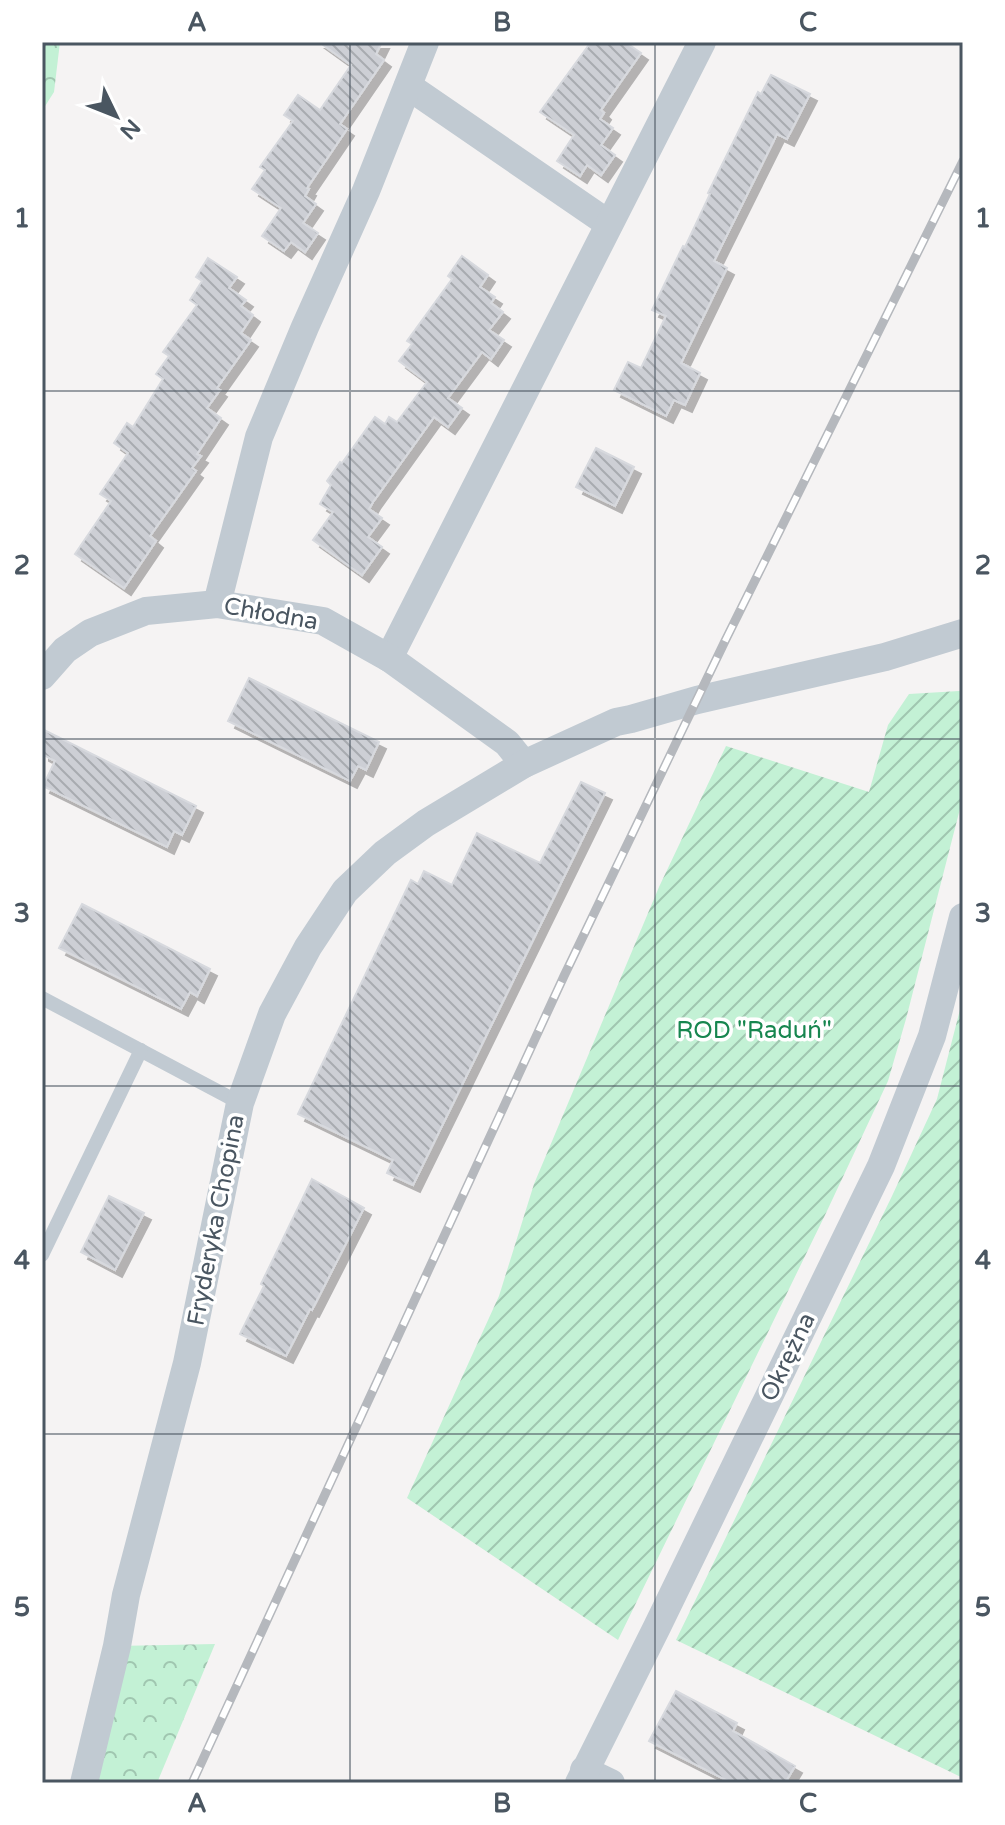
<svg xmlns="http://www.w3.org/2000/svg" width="1005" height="1825" viewBox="0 0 1005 1825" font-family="'Varela Round',sans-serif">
<defs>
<pattern id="forest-crowns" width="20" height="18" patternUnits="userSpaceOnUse" patternTransform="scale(2)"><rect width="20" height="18" fill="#c3f1d5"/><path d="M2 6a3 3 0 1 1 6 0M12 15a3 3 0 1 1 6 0" fill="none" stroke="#a0c6b0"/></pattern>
<pattern id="garden-furrows" width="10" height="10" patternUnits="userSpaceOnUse" patternTransform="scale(2)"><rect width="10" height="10" fill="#c3f1d5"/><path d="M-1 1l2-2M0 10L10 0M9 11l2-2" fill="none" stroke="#a0c6b0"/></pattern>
<pattern id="building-back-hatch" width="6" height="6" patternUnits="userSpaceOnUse" patternTransform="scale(2)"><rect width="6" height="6" fill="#cdcfd5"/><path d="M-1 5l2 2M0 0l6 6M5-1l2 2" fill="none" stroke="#a8abb0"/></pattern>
<filter id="shadow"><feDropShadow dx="7" dy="7" stdDeviation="0" flood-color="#0004"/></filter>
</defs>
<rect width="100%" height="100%" fill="#f5f3f3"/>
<g fill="url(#forest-crowns)">
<polygon points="42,42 60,42 54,92 42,111"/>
<polygon points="215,1644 157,1783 84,1783 117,1646"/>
</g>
<g fill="url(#garden-furrows)">
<polygon points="959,691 963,692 963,797 906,1019 888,1081 826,1213 618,1640 407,1498 499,1296 534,1184 659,887 726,746 869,792 888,725 909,694"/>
<polygon points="963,998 963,1778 676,1640 892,1196 937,1099"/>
</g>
<g fill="url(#building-back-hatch)" stroke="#d7d9de" stroke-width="2" filter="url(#shadow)">
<polygon points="319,42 382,42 376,54 384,60 340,124 347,129 307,188 309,189 305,196 316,204 303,223 318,233 305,252 291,242 284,251 262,236 281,208 252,189 265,170 260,167 293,121 284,115 298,95 320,110 351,65"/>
<polygon points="591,42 625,42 641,53 601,110 604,113 600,119 613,128 601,145 615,155 601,175 587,165 580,176 557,161 574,135 540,112"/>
<polygon points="771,75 810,94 787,139 777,134 714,261 727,268 681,363 700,373 685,405 674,400 666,416 614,390 628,362 641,368 666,316 652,310 683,246 685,247 710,194 708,193 758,92 761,94"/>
<polygon points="462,256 488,275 480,287 495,297 491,303 503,312 489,330 504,340 491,359 482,352 448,398 462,408 448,427 434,417 373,502 369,509 382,518 368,537 382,547 362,575 313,540 333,512 320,504 331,485 327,481 340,462 342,463 375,417 385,424 389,417 397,422 427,382 399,361 412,344 407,341 452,279 448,276"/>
<polygon points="208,258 237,277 229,288 246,300 241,306 253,315 241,333 251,340 217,388 220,390 207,408 221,418 197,454 201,456 192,468 196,471 150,536 156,541 124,588 75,554 111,501 100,494 128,453 114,443 127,423 133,427 163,379 156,374 169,356 163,352 197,305 190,300 202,281 196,277"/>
<polygon points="596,448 634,467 615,506 576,487"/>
<polygon points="249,678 379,742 366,770 358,766 350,781 228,721"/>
<polygon points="42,729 196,806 182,835 174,831 167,847 43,786 55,761 42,754"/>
<polygon points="581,782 605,793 413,1185 387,1173 393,1160 298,1114 411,880 418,884 424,871 452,885 477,833 540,863"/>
<polygon points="82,904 210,969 197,996 190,992 181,1009 59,948"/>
<polygon points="312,1179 364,1208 312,1310 310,1309 286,1356 240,1334 264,1286 261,1284"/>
<polygon points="109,1196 144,1213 115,1270 81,1252"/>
<polygon points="676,1691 737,1723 733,1731 795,1766 785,1783 732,1783 649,1741"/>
</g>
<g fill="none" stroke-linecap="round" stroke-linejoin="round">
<g stroke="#c1cad2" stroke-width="14">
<polyline points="42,998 240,1103"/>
<polyline points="42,1255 141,1050"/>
</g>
<g stroke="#c1cad2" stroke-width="28">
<polyline points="408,86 609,224"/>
<polyline points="217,604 259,437 305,327 366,191 425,42"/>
<polyline points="389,658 702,42"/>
<polyline points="42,676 65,650 90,633 146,611 217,604 323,621 389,658 507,743 524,764"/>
<polyline points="584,1770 611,1783"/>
<polyline points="84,1783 117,1646 126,1595 187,1363 240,1103 272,1014 308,947 345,891 385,853 426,823 524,764 616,722 631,719 697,700 885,657 963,633"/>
<polyline points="579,1783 657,1627 881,1166 932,1036 963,917"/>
</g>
<g stroke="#b5b8bd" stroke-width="9">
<polyline id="rail" points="192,1783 564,976 725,641 963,161"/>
</g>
<use href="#rail" stroke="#fff" stroke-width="6" stroke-dasharray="18" stroke-linecap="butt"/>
</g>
<path fill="none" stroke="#4a5661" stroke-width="2" stroke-opacity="0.55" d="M 350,42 L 350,1783M 655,42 L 655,1783M 42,391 L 963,391M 42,739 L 963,739M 42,1086 L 963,1086M 42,1434 L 963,1434"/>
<g text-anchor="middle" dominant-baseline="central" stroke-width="7" stroke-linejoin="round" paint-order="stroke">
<g font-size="24" fill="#4a5661" stroke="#fff">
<text transform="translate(271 614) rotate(10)">Chłodna</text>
<text transform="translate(216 1220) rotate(-79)">Fryderyka Chopina</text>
<text transform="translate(788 1357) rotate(-64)">Okrężna</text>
</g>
<g font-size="24" fill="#17864f" stroke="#fff">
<text x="754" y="1030">ROD "Raduń"</text>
</g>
</g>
<rect width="1005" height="1825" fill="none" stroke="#ffffff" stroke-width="88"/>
<g transform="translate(116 116) rotate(133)" stroke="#ffffff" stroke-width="6" paint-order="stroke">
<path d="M0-6L14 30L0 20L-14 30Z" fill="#4a5661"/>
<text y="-12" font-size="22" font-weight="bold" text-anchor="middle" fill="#4a5661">N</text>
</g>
<rect x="44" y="44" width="917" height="1737" fill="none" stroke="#4a5661" stroke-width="3"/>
<g font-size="26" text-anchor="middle" font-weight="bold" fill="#4a5661">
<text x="197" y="31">A</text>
<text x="502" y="31">B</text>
<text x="808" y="31">C</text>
<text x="22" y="227">1</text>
<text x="983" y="227">1</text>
<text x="22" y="574">2</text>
<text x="983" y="574">2</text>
<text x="22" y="922">3</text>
<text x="983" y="922">3</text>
<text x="22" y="1269">4</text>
<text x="983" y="1269">4</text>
<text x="22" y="1616">5</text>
<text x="983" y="1616">5</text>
<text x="197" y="1812">A</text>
<text x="502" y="1812">B</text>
<text x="808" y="1812">C</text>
</g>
</svg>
